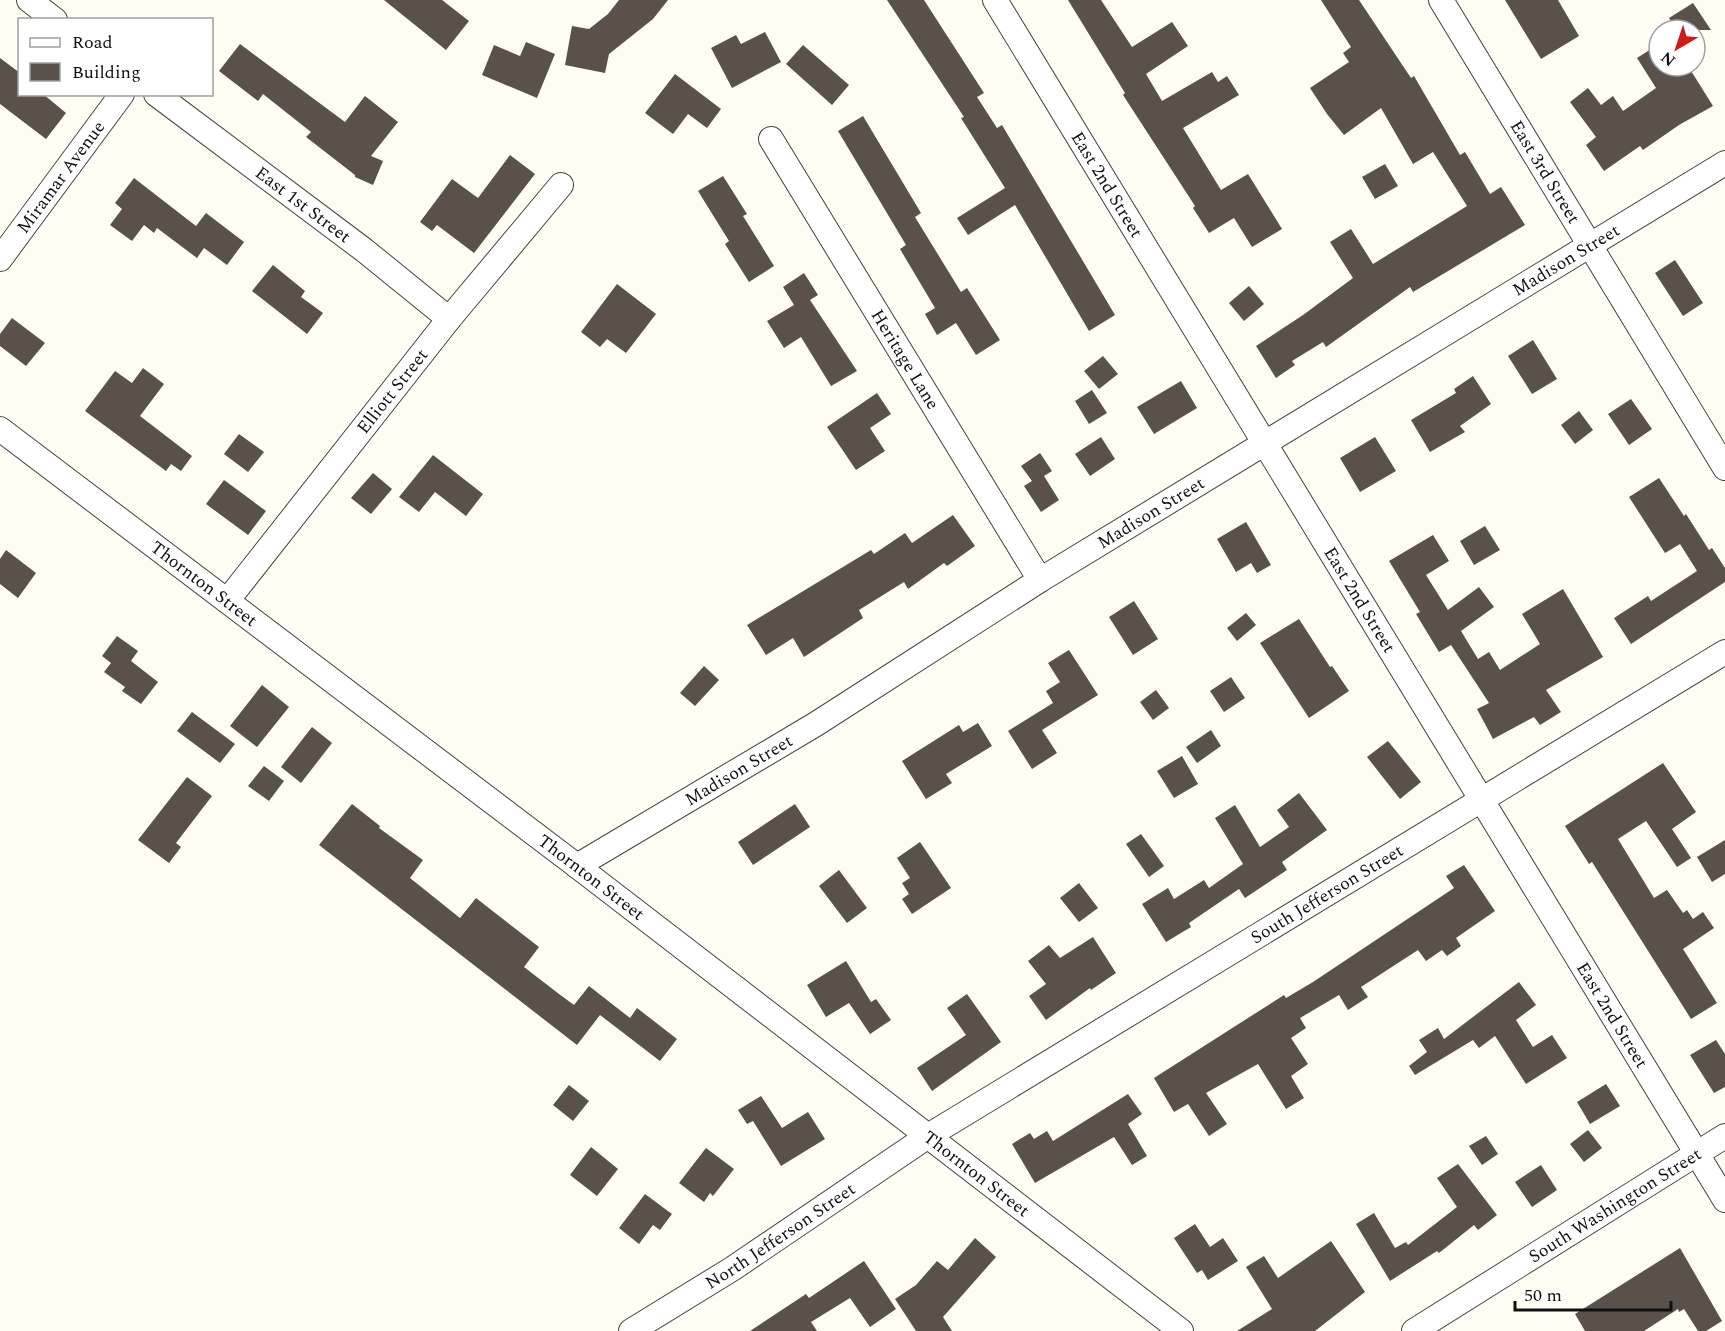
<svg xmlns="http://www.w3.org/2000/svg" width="1725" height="1331" viewBox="0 0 1725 1331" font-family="Spectral,serif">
<rect width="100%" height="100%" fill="#fffdf3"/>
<g fill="#5a514b">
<polygon points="384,0 442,0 469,21 446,50"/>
<polygon points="619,0 668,0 653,19 609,54 605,73 565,65 572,26 589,29 608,14"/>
<polygon points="887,0 924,0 984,93 977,97 997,128 1002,125 1115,315 1089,331 1015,205 968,235 957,218 1005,188 961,118 964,117"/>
<polygon points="1068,0 1101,0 1132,47 1172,22 1188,46 1146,74 1162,101 1212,72 1218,82 1227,76 1239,95 1183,128 1221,190 1248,174 1282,229 1252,247 1234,218 1209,233 1193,208 1195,206 1123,95 1125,93"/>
<polygon points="1321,0 1359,0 1411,78 1414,76 1460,155 1465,152 1490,194 1501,187 1525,225 1413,292 1410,287 1326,347 1323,342 1292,361 1295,365 1276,378 1256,346 1303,315 1353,278 1330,242 1351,229 1373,264 1467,206 1433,152 1413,164 1381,108 1344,135 1327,114 1310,88 1349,62 1343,53 1351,47"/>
<polygon points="1505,0 1558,0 1579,36 1541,59"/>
<polygon points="1693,3 1711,30 1677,30 1669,18"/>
<polygon points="765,32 781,62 732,88 711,48 736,35 741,44"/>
<polygon points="526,42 555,54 537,98 482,75 494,45 520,56"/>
<polygon points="240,44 345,122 365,96 398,122 371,156 383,161 373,185 355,177 355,175 306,137 311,132 263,94 258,101 219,71"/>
<polygon points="1659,44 1659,66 1688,66 1713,106 1679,125 1643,150 1640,146 1604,171 1586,145 1596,137 1570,102 1588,88 1601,105 1613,96 1623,111 1656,88 1637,58"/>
<polygon points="803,45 849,85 832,105 786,64"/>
<polygon points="0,58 20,73 20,94 43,94 66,113 46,139 0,104"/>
<polygon points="675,74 721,109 707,128 688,114 673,134 645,113"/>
<polygon points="863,116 921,213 915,217 961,292 967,288 1000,340 976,355 956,323 937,335 925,314 935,308 900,249 906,245 838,131"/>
<polygon points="510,155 535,174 474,253 437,225 432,231 420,222 452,179 478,198"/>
<polygon points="1385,164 1398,186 1375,199 1362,177"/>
<polygon points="723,176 747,214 743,216 774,266 749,282 725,244 729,241 698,191"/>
<polygon points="134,178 196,226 206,213 244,242 227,265 204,248 197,258 157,228 154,233 144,225 132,241 110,225 122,209 115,203"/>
<polygon points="1675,260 1703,303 1683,316 1655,273"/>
<polygon points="273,265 305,291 301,297 323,313 307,334 252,291"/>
<polygon points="804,273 818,295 810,300 857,371 831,386 801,337 784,348 767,321 794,305 783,287"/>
<polygon points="617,284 656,314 626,353 607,339 600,347 581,332"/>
<polygon points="1249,286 1264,304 1244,321 1229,303"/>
<polygon points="12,318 45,343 26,366 0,346 0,334"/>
<polygon points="1533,340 1557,379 1532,394 1508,356"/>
<polygon points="1103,356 1118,374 1099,389 1084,371"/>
<polygon points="143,368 164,384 140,416 192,456 181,471 171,464 166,471 85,411 115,371 132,383"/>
<polygon points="1473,376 1491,404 1460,426 1465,432 1430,452 1411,420 1456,393 1454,389"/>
<polygon points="1181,381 1197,408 1154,434 1137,407"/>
<polygon points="1092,390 1107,413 1089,424 1075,401"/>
<polygon points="877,393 891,414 870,428 885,451 856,470 827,427"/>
<polygon points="1631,399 1652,429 1629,445 1608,414"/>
<polygon points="1579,411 1593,430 1575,444 1561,425"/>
<polygon points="239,434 264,452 248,472 224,454"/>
<polygon points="1101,437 1115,459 1090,476 1075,454"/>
<polygon points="1375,437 1396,471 1360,492 1340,458"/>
<polygon points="1040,453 1052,471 1044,476 1059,500 1041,512 1024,486 1032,481 1021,466"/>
<polygon points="433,455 483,494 466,516 435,492 419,512 399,497"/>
<polygon points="373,473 392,489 371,514 351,498"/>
<polygon points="1659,478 1684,516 1686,514 1709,550 1712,548 1725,568 1725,582 1631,644 1614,618 1648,596 1651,601 1697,571 1680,544 1665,553 1629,497"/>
<polygon points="224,480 266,511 248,535 206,504"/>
<polygon points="953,515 975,546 947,566 944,563 908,589 904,582 859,610 863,618 804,657 793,638 766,655 747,625 871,550 874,554 905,533 912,543"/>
<polygon points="1246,522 1271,565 1257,573 1251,563 1236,572 1217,539"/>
<polygon points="1485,526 1500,550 1474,565 1460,541"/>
<polygon points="1433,535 1449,561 1426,575 1448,610 1479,587 1494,607 1461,631 1478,659 1489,652 1500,670 1540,644 1522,614 1563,589 1603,657 1546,690 1561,712 1540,725 1534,717 1493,739 1477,709 1489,703 1451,645 1439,652 1416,614 1420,612 1389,561"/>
<polygon points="6,550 36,573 18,598 0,584 0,559"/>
<polygon points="1134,601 1158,639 1133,655 1109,617"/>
<polygon points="1246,613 1256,625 1237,641 1227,628"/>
<polygon points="1299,619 1330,667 1332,666 1349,691 1309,718 1260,643"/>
<polygon points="117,636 138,651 131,661 158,682 141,704 122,691 125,687 104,672 111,663 102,656"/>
<polygon points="1069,650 1098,695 1042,730 1057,753 1032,769 1008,731 1053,703 1046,691 1060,682 1048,663"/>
<polygon points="704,666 719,680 695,706 680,693"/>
<polygon points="1231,677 1245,698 1224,712 1210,691"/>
<polygon points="262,685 289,707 257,747 230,726"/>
<polygon points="1156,690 1169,708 1153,720 1140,702"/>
<polygon points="192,712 235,744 220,763 177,731"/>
<polygon points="978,723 992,746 946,774 952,783 926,799 902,761 959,725 963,732"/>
<polygon points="312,727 332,743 301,783 281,767"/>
<polygon points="1211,730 1221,746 1197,763 1186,747"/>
<polygon points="1388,741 1421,782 1400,799 1367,757"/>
<polygon points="1182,756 1198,784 1174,798 1157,771"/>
<polygon points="1663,763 1696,812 1672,829 1691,858 1677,867 1646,821 1618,839 1654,898 1667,890 1683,913 1687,910 1693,919 1703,912 1714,928 1683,949 1717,1003 1691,1019 1592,862 1589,864 1565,826"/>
<polygon points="264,766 284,781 269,801 248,786"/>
<polygon points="187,777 212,796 176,843 181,847 169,863 138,840"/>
<polygon points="1299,793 1327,830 1282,862 1287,870 1245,898 1239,889 1189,923 1191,927 1166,942 1142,904 1168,888 1174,899 1204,880 1209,888 1243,864 1215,818 1235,805 1260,847 1289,827 1277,810"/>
<polygon points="352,804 380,826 379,828 423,860 410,878 460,918 476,898 539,947 524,967 559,994 574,1005 589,986 630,1018 637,1008 677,1039 660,1061 600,1015 577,1045 319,845"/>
<polygon points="795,804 810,827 753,865 738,842"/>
<polygon points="1141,834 1164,866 1149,877 1126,844"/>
<polygon points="1725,840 1725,874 1712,882 1697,857"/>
<polygon points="920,842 951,888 912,914 902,899 909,894 902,883 910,878 897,858"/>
<polygon points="1464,865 1495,911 1456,938 1461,946 1447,956 1442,950 1426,961 1418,950 1361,987 1368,997 1348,1010 1339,995 1300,1018 1306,1028 1291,1038 1308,1064 1291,1076 1304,1098 1286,1109 1258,1064 1206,1093 1227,1124 1209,1136 1188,1104 1174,1112 1154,1078 1284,995 1286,998 1313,982 1454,888 1446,876"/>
<polygon points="839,870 867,908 847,923 819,886"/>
<polygon points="1079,883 1098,908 1079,922 1060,898"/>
<polygon points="1093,937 1116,973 1091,990 1090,988 1046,1020 1029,996 1046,984 1028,961 1049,945 1060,958"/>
<polygon points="846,961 871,1002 876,999 891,1020 870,1034 849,1003 826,1017 807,985"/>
<polygon points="1519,982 1536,1005 1516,1020 1533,1047 1552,1035 1567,1058 1526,1084 1495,1036 1479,1048 1473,1040 1415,1075 1409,1066 1427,1052 1419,1040 1438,1028 1444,1039"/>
<polygon points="967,994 1001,1042 932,1091 917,1068 966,1035 947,1008"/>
<polygon points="1716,1040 1725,1054 1725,1087 1714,1093 1690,1055"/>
<polygon points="1606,1084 1620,1106 1590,1124 1577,1102"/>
<polygon points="569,1085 589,1101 573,1121 553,1105"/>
<polygon points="1128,1094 1142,1114 1128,1124 1147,1156 1132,1165 1114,1137 1035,1183 1012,1144 1030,1133 1034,1139 1047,1131 1053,1141"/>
<polygon points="761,1096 782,1128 808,1112 825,1139 781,1166 753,1121 747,1124 738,1110"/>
<polygon points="1588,1130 1602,1148 1584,1162 1570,1144"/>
<polygon points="1486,1136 1498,1154 1482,1165 1469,1146"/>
<polygon points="591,1147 618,1169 597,1196 570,1175"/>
<polygon points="706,1148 734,1169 713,1196 710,1193 704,1202 679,1183"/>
<polygon points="1458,1164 1497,1215 1478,1230 1474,1225 1439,1253 1437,1251 1390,1281 1356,1224 1374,1213 1395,1248 1406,1242 1408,1245 1457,1207 1437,1178"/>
<polygon points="1541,1165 1557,1190 1532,1207 1515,1182"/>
<polygon points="645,1194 672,1214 660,1230 653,1225 639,1244 619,1228"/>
<polygon points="1195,1224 1210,1247 1223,1238 1238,1261 1208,1280 1202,1270 1197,1273 1174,1238"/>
<polygon points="975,1238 996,1257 943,1317 952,1331 916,1331 895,1299 916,1285 937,1261 948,1270"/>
<polygon points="1331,1241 1365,1292 1315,1331 1237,1331 1272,1309 1246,1267 1264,1256 1278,1278"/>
<polygon points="1680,1248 1722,1321 1706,1331 1698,1331 1684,1309 1679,1312 1678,1309 1644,1331 1585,1331 1575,1314"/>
<polygon points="864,1261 896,1309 870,1327 850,1298 811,1322 817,1331 750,1331 806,1294 809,1298"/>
</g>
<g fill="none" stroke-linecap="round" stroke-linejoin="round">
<g stroke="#434343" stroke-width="26">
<g id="minor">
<polyline points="29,0 55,20"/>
<path id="s1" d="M 995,0 L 1725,1200"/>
<path id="s2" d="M 1441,0 L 1725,468"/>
<path id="s3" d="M 156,94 L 364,250 L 449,319"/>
<path id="s4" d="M 771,139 L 1040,580"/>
<path id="s5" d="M 0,259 L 122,94"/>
<path id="s6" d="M 0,429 L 577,866 L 1181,1331"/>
<path id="s7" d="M 227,601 L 449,319 L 561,185"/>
<path id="s8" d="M 577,866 L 816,724 L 1040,580 L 1725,163"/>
<path id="s9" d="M 631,1331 L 732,1269 L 928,1136 L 1725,652"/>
<path id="s10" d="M 1414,1331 L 1725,1136"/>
</g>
</g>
<use href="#minor" stroke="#fff" stroke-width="24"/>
</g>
<g text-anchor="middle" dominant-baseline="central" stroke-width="6" stroke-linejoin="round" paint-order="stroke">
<g font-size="18" fill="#101010" stroke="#fff">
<text stroke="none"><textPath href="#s2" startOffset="201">East 3rd Street</textPath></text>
<text stroke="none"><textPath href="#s5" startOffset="102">Miramar Avenue</textPath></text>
<text stroke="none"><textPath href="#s1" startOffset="216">East 2nd Street</textPath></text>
<text stroke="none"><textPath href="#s3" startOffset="184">East 1st Street</textPath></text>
<text stroke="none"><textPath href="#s8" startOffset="1160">Madison Street</textPath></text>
<text stroke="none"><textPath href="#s4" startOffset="258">Heritage Lane</textPath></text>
<text stroke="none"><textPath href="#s7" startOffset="267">Elliott Street</textPath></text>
<text stroke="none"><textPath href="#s8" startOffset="674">Madison Street</textPath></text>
<text stroke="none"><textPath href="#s6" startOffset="256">Thornton Street</textPath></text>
<text stroke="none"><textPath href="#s1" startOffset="702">East 2nd Street</textPath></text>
<text stroke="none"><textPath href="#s8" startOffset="188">Madison Street</textPath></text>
<text stroke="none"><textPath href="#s6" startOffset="742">Thornton Street</textPath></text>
<text stroke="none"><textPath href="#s9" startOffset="822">South Jefferson Street</textPath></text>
<text stroke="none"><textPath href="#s1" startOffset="1188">East 2nd Street</textPath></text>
<text stroke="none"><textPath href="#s6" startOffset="1228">Thornton Street</textPath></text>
<text stroke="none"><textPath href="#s10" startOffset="237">South Washington Street</textPath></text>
<text stroke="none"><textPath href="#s9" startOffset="177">North Jefferson Street</textPath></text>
</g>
</g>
<rect x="18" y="18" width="195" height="78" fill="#ffffff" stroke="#9f9f9f" stroke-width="1.5"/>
<rect x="30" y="38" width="30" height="9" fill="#ffffff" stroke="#9f9f9f" stroke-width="1.5"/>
<text x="72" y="48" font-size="18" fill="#101010">Road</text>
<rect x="30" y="63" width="30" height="18" fill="#5a514b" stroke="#9f9f9f" stroke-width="1.5"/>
<text x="72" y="78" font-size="18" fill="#101010">Building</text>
<g transform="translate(1677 48) rotate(219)"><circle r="28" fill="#ffffff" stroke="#9f9f9f" stroke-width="1.5"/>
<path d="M0-4.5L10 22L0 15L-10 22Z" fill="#cd1b1c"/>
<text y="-9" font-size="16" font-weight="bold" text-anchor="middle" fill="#101010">N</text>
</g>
<path d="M1515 1301v9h156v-9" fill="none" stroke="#101010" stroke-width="3"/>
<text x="1524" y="1301" font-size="18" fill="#101010" stroke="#ffffff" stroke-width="4.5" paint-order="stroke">50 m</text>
</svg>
